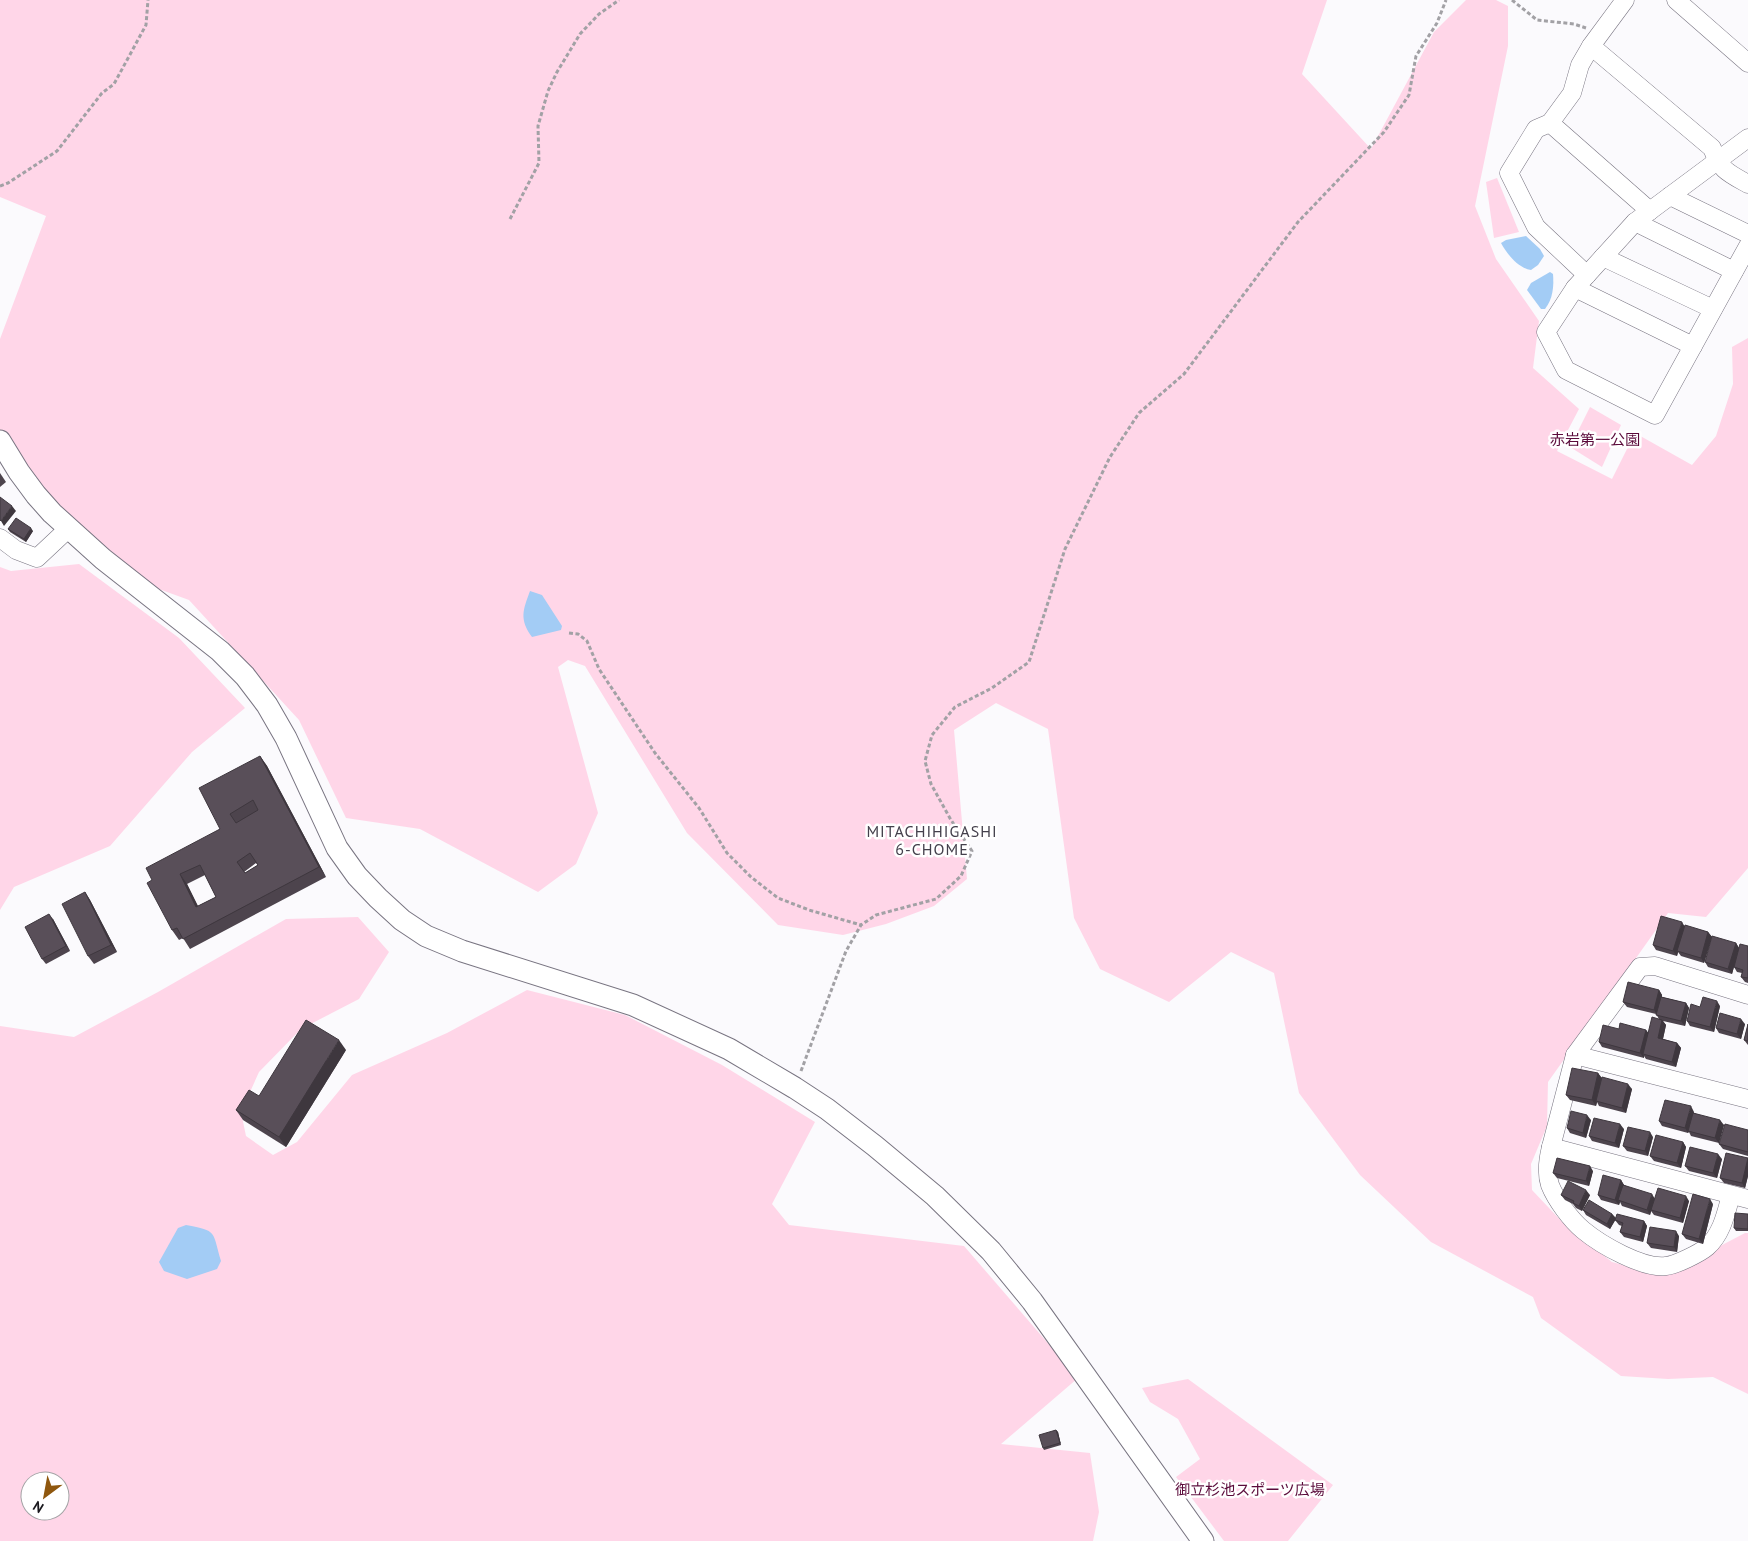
<svg xmlns="http://www.w3.org/2000/svg" width="1748" height="1541" viewBox="0 0 1748 1541" font-family="'PT Sans','Noto Sans JP',sans-serif">
<rect width="100%" height="100%" fill="#fbfafd"/>
<g fill="#ffd6e8" fill-rule="evenodd">
<polygon points="0,0 1327,0 1302,74 1371,149 1434,32 1466,0 1496,0 1508,6 1508,46 1475,206 1496,259 1539,321 1533,368 1579,409 1557,451 1612,479 1635,433 1692,465 1716,436 1733,384 1732,347 1748,338 1748,868 1706,917 1668,913 1548,1082 1547,1126 1531,1164 1532,1190 1567,1227 1612,1262 1663,1276 1745,1233 1748,1233 1748,1394 1713,1377 1668,1379 1621,1376 1541,1318 1533,1297 1431,1242 1360,1175 1299,1093 1274,973 1231,952 1169,1002 1100,969 1074,918 1048,729 996,703 954,730 967,879 934,906 886,924 843,935 778,925 687,833 585,666 568,660 558,667 598,813 576,864 538,892 420,829 346,818 299,720 189,600 145,584 35,486 0,431 0,339 46,216 0,197"/>
<polygon points="1497,178 1519,232 1494,238 1486,182"/>
<polygon points="1590,407 1621,425 1602,467 1570,447"/>
<polygon points="79,564 179,638 245,708 192,752 110,846 14,887 0,910 0,567 11,571"/>
<path d="M 358,917 L 389,952 L 359,999 L 301,1029 L 259,1072 L 241,1112 L 246,1136 L 273,1155 L 297,1142 L 352,1075 L 447,1033 L 527,990 L 625,1015 L 722,1065 L 815,1122 L 772,1204 L 789,1225 L 964,1246 L 1078,1378 L 1001,1444 L 1090,1453 L 1099,1512 L 1093,1541 L 0,1541 L 0,1026 L 74,1037 L 158,992 L 286,919 ZM 30,1481 L 60,1481 L 60,1511 L 30,1511 Z"/>
<polygon points="1188,1379 1333,1485 1288,1541 1224,1541 1176,1477 1200,1459 1178,1419 1150,1402 1142,1388"/>
</g>
<g fill="#a3ccf5">
<path d="M 1526,236 L 1540,249 L 1544,256 L 1538,265 L 1531,270 C 1518,268 1507,254 1501,243 L 1506,240 Z"/>
<path d="M 1550,272 L 1553,274 C 1554,286 1553,299 1545,309 L 1541,309 L 1527,290 L 1531,283 Z"/>
<path d="M 530,591 L 542,595 L 562,626 L 561,630 L 532,637 C 519,619 523,610 530,591 Z"/>
<path d="M 186,1225 C 218,1231 212,1231 221,1261 L 217,1269 L 187,1279 L 164,1271 L 159,1262 L 178,1228 Z"/>
</g>
<g fill="none" stroke-linecap="round" stroke-linejoin="round">
<g stroke="#787481" stroke-width="19">
<g id="minor">
<polyline points="1676,0 1748,63"/>
<path d="M 1591,46 L 1712,148 C 1720,170 1728,173 1748,184"/>
<polyline points="1550,123 1650,211"/>
<polyline points="1748,138 1635,222 1575,288 1546,332 1566,370 1655,415 1748,246"/>
<polyline points="1670,196 1748,234"/>
<polyline points="1635,222 1734,271"/>
<polyline points="1603,257 1713,309"/>
<polyline points="1587,275 1536,227 1509,173 1536,129 1550,123 1572,93 1580,65 1591,46 1625,0"/>
<polyline points="1575,288 1693,346"/>
<polyline points="0,538 16,550 37,558 69,528"/>
<polyline points="1748,995 1655,966 1640,967 1575,1055 1551,1147 1748,1199"/>
<polyline points="1575,1055 1748,1099"/>
<path d="M 1551,1147 C 1548,1159 1546,1173 1550,1185 C 1556,1200 1571,1220 1583,1230 C 1601,1245 1643,1269 1666,1266 C 1676,1265 1700,1253 1707,1247 C 1722,1234 1726,1213 1731,1195"/>
</g>
</g>
<g stroke="#787481" stroke-width="23">
<polyline id="tertiary" points="0,441 19,472 36,495 52,513 103,559 220,651 245,676 267,705 286,738 337,848 357,876 378,898 402,920 426,936 462,951 633,1005 729,1049 795,1088 827,1109 875,1146 935,1196 991,1251 1032,1301 1203,1541"/>
</g>
<g stroke="#a2a1a5" stroke-width="3" stroke-dasharray="4 2.5" stroke-linecap="butt">
<polyline points="1512,0 1537,20 1574,24 1586,28"/>
<polyline points="0,186 8,183 57,151 102,93 114,84 146,25 148,0"/>
<polyline points="510,219 539,163 538,126 548,91 557,72 580,34 599,14 619,0"/>
<polyline points="569,633 578,634 587,641 599,669 655,753 699,808 727,853 751,877 778,898 809,910 861,925"/>
<polyline points="801,1071 846,951 861,925 876,915 936,899 961,876 972,851 951,820 931,784 925,761 932,735 955,707 992,688 1029,662 1065,549 1110,457 1139,413 1184,374 1298,222 1384,132 1409,95 1416,56 1437,23 1446,0"/>
</g>
<use href="#minor" stroke="#fff" stroke-width="18"/>
<use href="#tertiary" stroke="#fff" stroke-width="21"/>
</g>
<g fill="#4d444d" fill-rule="evenodd">
<polygon points="0,473 6,482 0,487"/>
<polygon points="8,529 33,531 26,542 10,532"/>
<path d="M 260,756 L 267,766 L 326,877 L 190,949 L 183,938 L 179,940 L 172,930 L 152,880 L 220,829 ZM 256,863 L 258,865 L 245,873 L 244,872 ZM 205,875 L 216,897 L 198,906 L 187,884 Z"/>
<polygon points="85,892 90,900 117,952 94,964 88,956"/>
<polygon points="53,919 70,951 46,964 42,959"/>
<polygon points="1685,926 1708,932 1712,937 1704,963 1681,956 1678,952 1677,956 1656,950 1653,945"/>
<polygon points="1736,943 1739,948 1748,946 1748,983 1745,982 1741,977 1742,973 1737,972 1734,967 1732,974 1708,967 1705,962"/>
<polygon points="1659,990 1662,995 1662,997 1686,1003 1689,1008 1685,1026 1663,1021 1666,1025 1663,1039 1677,1043 1681,1048 1676,1067 1646,1059 1644,1056 1644,1058 1602,1047 1599,1042 1619,1029 1646,1030 1648,1033 1659,1019 1656,1014 1627,1007 1623,1002"/>
<polygon points="1720,1006 1714,1032 1690,1026 1687,1021"/>
<polygon points="1745,1024 1741,1039 1719,1033 1716,1028"/>
<polygon points="1748,1024 1748,1045 1744,1040"/>
<polygon points="346,1050 286,1147 243,1120 236,1110 259,1096"/>
<polygon points="1598,1073 1601,1078 1632,1089 1626,1113 1599,1106 1597,1102 1596,1106 1570,1100 1566,1095"/>
<polygon points="1694,1112 1694,1113 1724,1125 1719,1143 1691,1136 1689,1132 1688,1133 1662,1126 1659,1121"/>
<polygon points="1591,1120 1586,1138 1570,1133 1567,1128"/>
<polygon points="1624,1129 1619,1148 1592,1141 1589,1136"/>
<polygon points="1748,1130 1748,1156 1723,1149 1719,1144"/>
<polygon points="1653,1137 1648,1156 1627,1151 1623,1146"/>
<polygon points="1683,1142 1686,1147 1681,1168 1654,1161 1650,1156"/>
<polygon points="1748,1158 1748,1176 1745,1188 1724,1183 1720,1178"/>
<polygon points="1722,1159 1717,1178 1689,1171 1685,1166"/>
<polygon points="1593,1171 1589,1186 1557,1178 1553,1173"/>
<polygon points="1621,1180 1624,1185 1655,1199 1689,1201 1683,1223 1654,1215 1651,1211 1650,1215 1622,1206 1620,1202 1619,1205 1601,1200 1598,1195"/>
<polygon points="1561,1195 1590,1195 1582,1211 1576,1208 1573,1204 1565,1200"/>
<polygon points="1713,1204 1703,1244 1686,1239 1682,1234"/>
<polygon points="1583,1210 1612,1214 1616,1218 1644,1221 1647,1226 1643,1242 1624,1237 1620,1232 1622,1226 1619,1225 1615,1220 1610,1229 1586,1215"/>
<polygon points="1748,1214 1748,1231 1736,1231 1734,1228"/>
<polygon points="1679,1236 1677,1252 1651,1248 1647,1243"/>
<polygon points="1056,1430 1058,1432 1061,1445 1044,1450 1043,1448"/>
</g>
<g fill="#3e373e">
<polygon points="12,506 16,511 4,526 1,521"/>
<polygon points="31,528 33,531 26,542 24,539"/>
<polygon points="260,756 267,766 326,877 319,867"/>
<polygon points="180,874 187,884 203,917 196,907"/>
<polygon points="85,892 90,900 117,952 111,945"/>
<polygon points="49,914 53,919 70,951 66,946"/>
<polygon points="1682,922 1685,927 1677,956 1673,951"/>
<polygon points="1708,932 1712,937 1704,963 1701,958"/>
<polygon points="1736,943 1739,948 1732,974 1728,969"/>
<polygon points="1659,990 1662,995 1657,1015 1654,1010"/>
<polygon points="1717,1001 1720,1006 1714,1032 1710,1027"/>
<polygon points="1686,1003 1689,1008 1685,1026 1681,1021"/>
<polygon points="1741,1019 1745,1024 1741,1039 1737,1034"/>
<polygon points="1662,1020 1666,1025 1662,1043 1658,1038"/>
<polygon points="1646,1030 1650,1035 1643,1054 1644,1056 1644,1058 1640,1053"/>
<polygon points="339,1040 346,1050 286,1147 279,1137"/>
<polygon points="1677,1043 1681,1048 1676,1067 1672,1062"/>
<polygon points="1598,1073 1602,1078 1596,1101 1597,1102 1596,1106 1592,1100"/>
<polygon points="1628,1084 1632,1089 1626,1113 1622,1108"/>
<polygon points="1691,1106 1694,1112 1688,1133 1685,1128"/>
<polygon points="1587,1115 1591,1120 1586,1138 1583,1133"/>
<polygon points="1720,1120 1724,1125 1719,1143 1715,1138"/>
<polygon points="1620,1124 1624,1129 1619,1148 1615,1143"/>
<polygon points="1650,1132 1653,1137 1648,1156 1645,1151"/>
<polygon points="1683,1142 1686,1147 1681,1168 1677,1163"/>
<polygon points="1718,1154 1722,1159 1717,1178 1713,1173"/>
<polygon points="1748,1158 1748,1176 1745,1188 1742,1183"/>
<polygon points="1590,1166 1593,1171 1589,1186 1586,1181"/>
<polygon points="1621,1180 1624,1185 1620,1201 1618,1200 1620,1202 1619,1205 1615,1200"/>
<polygon points="1586,1190 1590,1195 1582,1211 1579,1206"/>
<polygon points="1652,1194 1655,1199 1650,1215 1647,1210"/>
<polygon points="1686,1196 1689,1201 1683,1223 1680,1218"/>
<polygon points="1710,1199 1713,1204 1703,1244 1699,1239"/>
<polygon points="1612,1214 1616,1219 1610,1229 1607,1224"/>
<polygon points="1644,1221 1647,1226 1643,1242 1640,1237"/>
<polygon points="1676,1231 1679,1236 1677,1252 1674,1247"/>
<polygon points="1056,1430 1058,1432 1061,1445 1060,1443"/>
</g>
<g fill="#594f59" stroke="#3e373e" fill-rule="evenodd">
<polygon points="0,497 12,506 1,521 0,520"/>
<polygon points="16,518 31,528 24,539 8,529"/>
<path d="M 260,756 L 319,867 L 183,939 L 177,928 L 172,930 L 147,883 L 152,880 L 146,868 L 220,829 L 199,788 ZM 253,800 L 258,810 L 236,823 L 230,814 ZM 250,853 L 258,865 L 245,873 L 237,862 ZM 200,865 L 216,897 L 196,907 L 180,874 Z"/>
<polygon points="85,892 111,945 88,956 62,904"/>
<polygon points="49,914 66,946 42,959 25,927"/>
<polygon points="1661,916 1682,922 1673,951 1653,945"/>
<polygon points="1685,925 1708,932 1701,958 1677,951"/>
<polygon points="1712,936 1736,943 1728,969 1705,962"/>
<polygon points="1740,944 1748,946 1748,978 1741,977 1743,970 1734,967"/>
<polygon points="1628,982 1659,990 1654,1010 1623,1002"/>
<polygon points="1661,997 1686,1003 1681,1021 1656,1015"/>
<polygon points="1703,997 1717,1001 1710,1027 1687,1021 1691,1004 1700,1007"/>
<polygon points="1720,1013 1741,1019 1737,1034 1716,1028"/>
<polygon points="1652,1017 1662,1020 1658,1038 1677,1043 1672,1062 1643,1054"/>
<polygon points="306,1020 339,1040 279,1137 236,1110 249,1090 259,1096"/>
<polygon points="1620,1023 1646,1030 1640,1053 1599,1042 1603,1025 1619,1029"/>
<polygon points="1748,1024 1748,1041 1744,1040"/>
<polygon points="1572,1068 1598,1073 1592,1100 1566,1095"/>
<polygon points="1602,1077 1628,1084 1622,1108 1596,1101"/>
<polygon points="1665,1100 1691,1106 1685,1128 1659,1121"/>
<polygon points="1571,1111 1587,1115 1583,1133 1567,1128"/>
<polygon points="1693,1113 1720,1120 1715,1138 1688,1131"/>
<polygon points="1594,1118 1620,1124 1615,1143 1589,1136"/>
<polygon points="1725,1124 1748,1130 1748,1152 1719,1144"/>
<polygon points="1628,1127 1650,1132 1645,1151 1623,1146"/>
<polygon points="1656,1135 1683,1142 1677,1163 1650,1156"/>
<polygon points="1690,1147 1718,1154 1713,1173 1685,1166"/>
<polygon points="1726,1153 1748,1158 1742,1183 1720,1178"/>
<polygon points="1557,1158 1590,1166 1586,1181 1553,1173"/>
<polygon points="1603,1175 1621,1180 1615,1200 1598,1195"/>
<polygon points="1568,1181 1586,1190 1579,1206 1573,1203 1574,1201 1561,1195"/>
<polygon points="1623,1185 1652,1194 1647,1210 1618,1200"/>
<polygon points="1658,1188 1686,1196 1680,1218 1651,1210"/>
<polygon points="1693,1194 1710,1199 1699,1239 1682,1234"/>
<polygon points="1589,1200 1612,1214 1607,1224 1583,1210"/>
<polygon points="1735,1213 1748,1214 1748,1229 1734,1228"/>
<polygon points="1617,1214 1644,1221 1640,1237 1620,1232 1623,1223 1615,1220"/>
<polygon points="1650,1227 1676,1231 1674,1247 1647,1243"/>
<polygon points="1056,1430 1060,1443 1043,1448 1039,1435"/>
</g>
<g text-anchor="middle" dominant-baseline="central" stroke-width="5" stroke-linejoin="round" paint-order="stroke">
<g font-size="15" fill="#5b0b3b" stroke="#fff">
<text x="1595" y="439">赤岩第一公園</text>
<text x="1250" y="1489">御立杉池スポーツ広場</text>
</g>
<g font-size="16" letter-spacing="1" fill="#44404c" stroke="#fff">
<text x="932" y="831">MITACHIHIGASHI<tspan x="932" dy="18">6-CHOME</tspan></text>
</g>
</g>
<g transform="translate(45 1496) rotate(212)"><circle r="24" fill="#ffffff" stroke="#a3a3a5"/>
<path d="M0-4L9 19L0 12L-9 19Z" fill="#8f570e"/>
<text y="-8" font-size="14" font-weight="bold" text-anchor="middle" fill="#19181d">N</text>
</g>
</svg>
